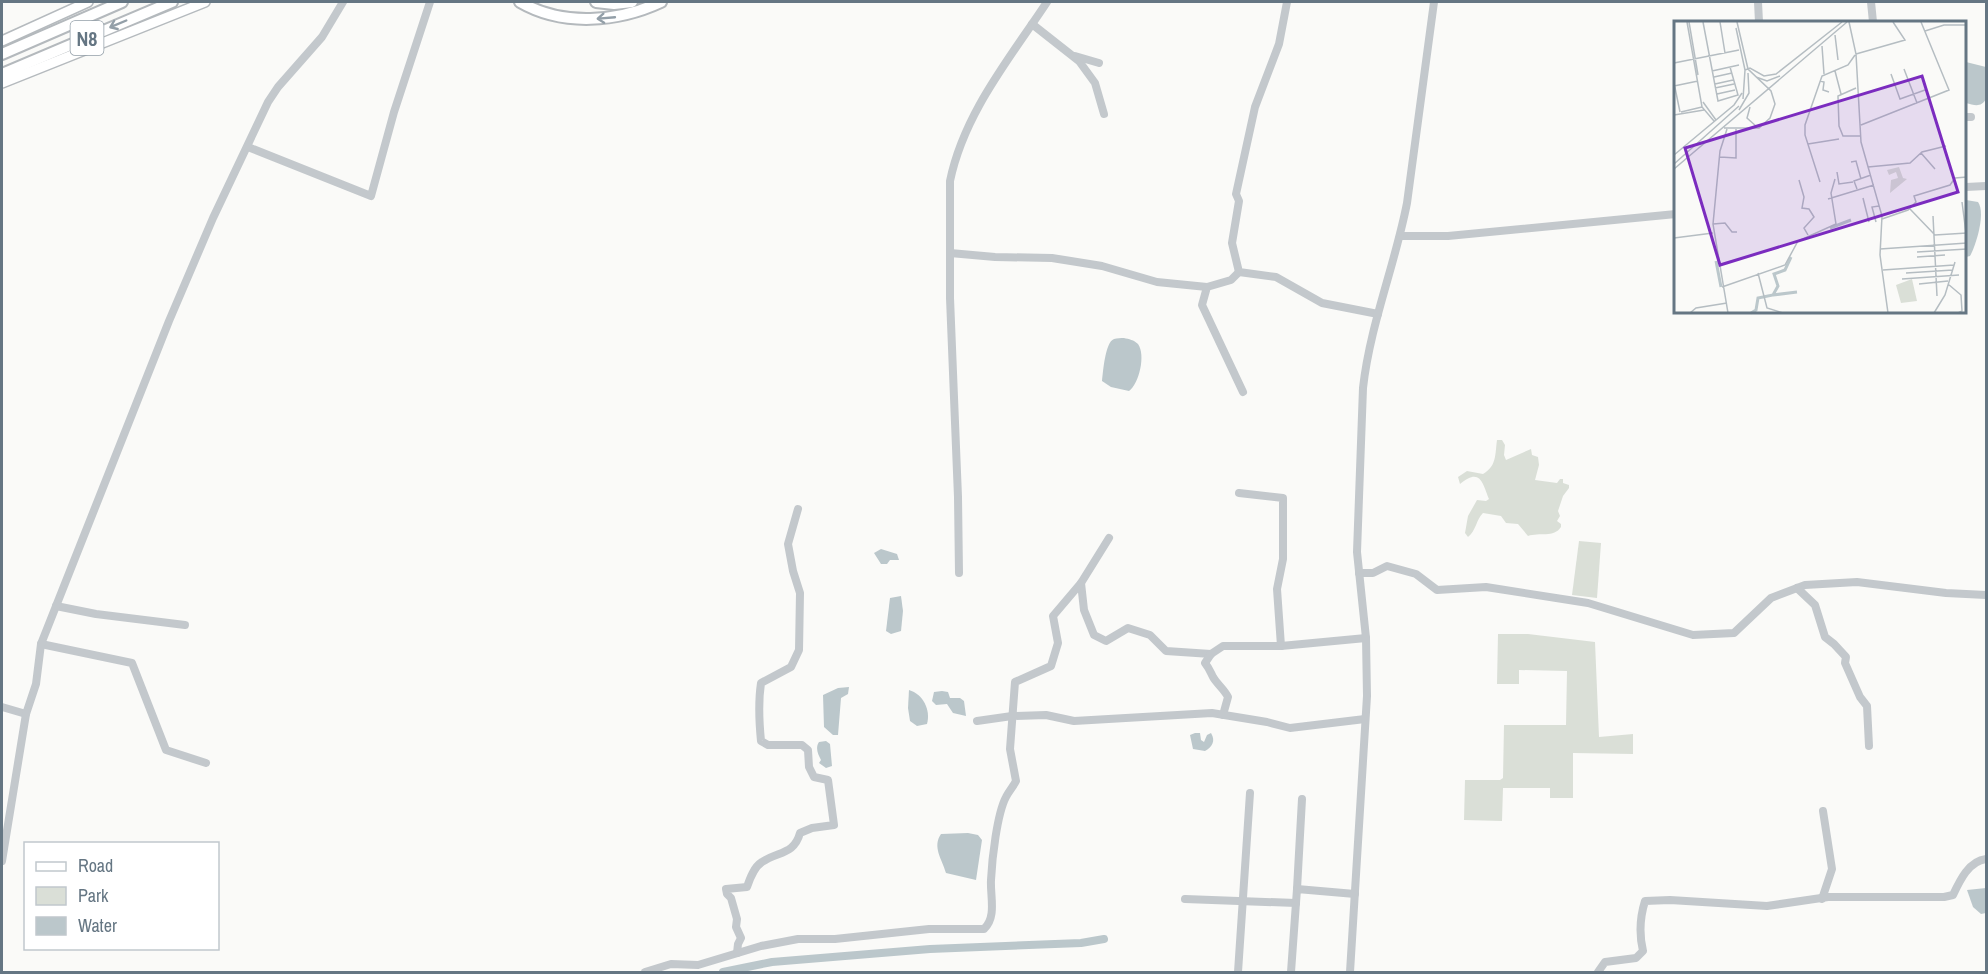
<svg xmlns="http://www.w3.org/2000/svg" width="1988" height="974" viewBox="0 0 1988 974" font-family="'Archivo Narrow',sans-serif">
<rect width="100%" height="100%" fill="#fafaf8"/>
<g fill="#dadfd7">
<path d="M 1497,440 L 1502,440 L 1505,445 L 1504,455 L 1506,460 L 1531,449 L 1532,455 L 1538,457 L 1539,465 L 1535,480 L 1557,483 L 1560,479 L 1563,479 L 1563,483 L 1569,485 L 1569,488 L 1563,496 L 1558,511 L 1560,516 L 1557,521 L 1561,524 L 1561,527 C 1554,538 1539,532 1528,536 L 1518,524 L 1506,523 L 1501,516 L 1483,513 C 1476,520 1476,531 1468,537 L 1465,533 L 1468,516 L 1477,500 L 1486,501 L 1489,499 C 1483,485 1481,466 1460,484 L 1458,477 L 1467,471 L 1483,474 C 1497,466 1495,454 1497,440 Z"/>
<polygon points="1579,541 1601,543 1597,598 1572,595"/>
<polygon points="1498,634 1528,634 1595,642 1599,737 1633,734 1633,754 1573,753 1573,798 1550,798 1550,788 1503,788 1502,821 1464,820 1465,780 1500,780 1503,778 1504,725 1566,725 1567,671 1519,670 1519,684 1497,684"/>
</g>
<g fill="#bbc7cb">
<path d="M 1966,62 L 1986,67 L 1986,99 C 1981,108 1974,105 1966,103 Z"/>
<path d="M 1966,200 L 1978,202 C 1986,213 1976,245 1970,256 L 1966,257 Z"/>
<path d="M 1124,338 C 1129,339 1134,340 1138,344 C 1146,355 1139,384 1129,391 L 1111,387 L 1102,381 C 1103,373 1105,342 1114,339 C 1117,338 1121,338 1124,338 Z"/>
<polygon points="881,549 897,554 899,560 890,560 887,564 881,564 874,553"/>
<polygon points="901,596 903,611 901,631 891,634 886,631 890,598"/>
<polygon points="849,687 848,694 841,698 838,735 833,735 824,727 823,695 838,688"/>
<path d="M 909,690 C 923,694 931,710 927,724 L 917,726 L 910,721 L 908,708 Z"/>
<polygon points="942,691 948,692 950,698 960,698 964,701 966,716 953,713 947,704 936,705 932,701 934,692"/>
<path d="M 1195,733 L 1200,733 L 1201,740 L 1204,742 L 1207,735 L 1211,733 C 1216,741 1212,747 1205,751 L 1193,749 L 1190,735 Z"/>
<path d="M 826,741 L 830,744 L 832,766 L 826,768 L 819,763 L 821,760 C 818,754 815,748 819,742 Z"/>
<path d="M 968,833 L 978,835 L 982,840 L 976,880 L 946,873 C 942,859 932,847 941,834 Z"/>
<polygon points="1986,888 1986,913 1981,914 1973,907 1967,890"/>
</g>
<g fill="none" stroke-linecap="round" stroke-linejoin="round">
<polyline stroke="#bbc7cb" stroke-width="8" points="723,972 772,962 930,949 1081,943 1104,939"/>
<g stroke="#b5babe" stroke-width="12">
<g id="major">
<polyline points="2,41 88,2"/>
<polyline points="2,83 205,2"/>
</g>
</g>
<g stroke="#b4b9bd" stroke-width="14">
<g id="highway">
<path d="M 520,2 C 563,27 618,22 661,2"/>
<polyline points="596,2 614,4 632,2"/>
<polyline points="2,54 122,2"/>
<polyline points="2,74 172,2"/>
</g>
</g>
<g stroke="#c3c8cc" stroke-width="8">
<polyline points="1287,2 1279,44 1255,107 1236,194 1239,201 1232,243 1239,272 1276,277 1322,303 1378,314"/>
<polyline points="1758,2 1759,22"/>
<polyline points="1871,2 1873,22"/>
<polyline points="1032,24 1079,61 1095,83 1104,114"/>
<polyline points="1075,56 1099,63"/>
<polyline points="1966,117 1971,117"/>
<polyline points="248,147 371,196 394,112 430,2"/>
<polyline points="1966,187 1986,186"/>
<polyline points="1400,236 1448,236 1676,214"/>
<polyline points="950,253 995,257 1052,258 1102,266 1157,282 1207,287"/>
<polyline points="1239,272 1231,280 1207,287 1202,305 1243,392"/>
<polyline points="1239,493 1283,498 1283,559 1277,589 1281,646"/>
<polyline points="1109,538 1081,583 1084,610 1094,635 1106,641 1128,628 1150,635 1166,651 1211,654"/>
<path d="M 959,573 L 958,497 L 950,298 L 950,181 C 964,113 1010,58 1047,2"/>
<polyline points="1359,573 1373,573 1387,566 1416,574 1437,590 1486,587 1588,603 1693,635 1734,633 1771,598 1805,585 1857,582 1946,593 1986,595"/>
<polyline points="1797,588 1815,605 1825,637 1834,644 1846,657 1845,663 1860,697 1867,706 1869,746"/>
<polyline points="56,606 96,614 185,625"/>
<polyline points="41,644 132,663 166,750 206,763"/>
<polyline points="2,707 26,714"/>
<path d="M 1223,715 L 1228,697 C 1224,689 1217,684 1213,677 C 1210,671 1209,668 1205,663 L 1211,654 L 1223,646 L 1281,646 L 1366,638"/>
<polyline points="977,721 1012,716 1046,715 1074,721 1212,713 1267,722 1290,728 1365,719"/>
<polyline points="2,861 26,714 36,684 41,644 169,321 213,218 268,102 278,87 322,37 343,2"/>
<polyline points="1297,889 1302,799"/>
<polyline points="1185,899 1296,903"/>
<polyline points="1822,899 1832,869 1823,811"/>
<path d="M 737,953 L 738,944 L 741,938 L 736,927 L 737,919 L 731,898 L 727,894 L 726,889 L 747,887 C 750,878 754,867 762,862 C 778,851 794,855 800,833 L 812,828 L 834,825 L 828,780 L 814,777 L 809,767 L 808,750 L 802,745 L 768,745 L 761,741 C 759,721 758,703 761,683 L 791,667 L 799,650 L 800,593 L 793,571 L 788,544 L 798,509"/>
<path d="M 645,972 L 671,964 L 698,965 L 761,946 L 798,939 L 835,939 L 929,929 L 984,929 C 997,917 990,896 991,880 C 992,859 997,814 1006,797 C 1009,791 1013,787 1016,781 L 1010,749 L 1015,682 L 1051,666 L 1058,643 L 1053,616 L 1081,583"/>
<polyline points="1238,972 1250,793"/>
<polyline points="1291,972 1297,889 1355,894"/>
<path d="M 1350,972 L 1367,696 L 1366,638 L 1357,552 L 1363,388 C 1370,325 1395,265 1407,203 L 1434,2"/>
<path d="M 1598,972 L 1605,962 L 1636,958 L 1643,951 C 1639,934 1640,917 1645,901 L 1670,900 L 1767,906 L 1828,897 L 1944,897 L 1953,895 C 1960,880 1969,861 1986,859"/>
</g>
<use href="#major" stroke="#fff" stroke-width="9"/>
<use href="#highway" stroke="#fff" stroke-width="10"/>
</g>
<defs><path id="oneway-shaft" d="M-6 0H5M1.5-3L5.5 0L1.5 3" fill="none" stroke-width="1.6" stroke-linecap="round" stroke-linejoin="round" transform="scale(1.5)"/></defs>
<g stroke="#939fa8">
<use href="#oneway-shaft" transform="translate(606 18) rotate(175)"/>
<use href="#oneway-shaft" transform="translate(118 24) rotate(157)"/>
</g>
<g text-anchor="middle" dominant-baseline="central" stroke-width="6" stroke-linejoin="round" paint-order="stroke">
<rect fill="#fff" stroke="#939fa8" stroke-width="1.5" x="70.5" y="21" width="33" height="34" rx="4.5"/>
<g font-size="20" font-weight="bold" fill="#657683">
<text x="87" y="38">N8</text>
</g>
</g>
<g transform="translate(1674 21)">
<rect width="292" height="292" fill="#fafaf8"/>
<path d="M 225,146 L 229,157 L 233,158 L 216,172 L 217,159 L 224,157 L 222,151 L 215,154 L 213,149 ZM 238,258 L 243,280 L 227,282 L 222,264 Z" fill="#dadfd7"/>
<path fill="none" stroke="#bbc7cb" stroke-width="3" d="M 156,207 L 177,199M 42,240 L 47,266M 99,274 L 123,271M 77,292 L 82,289 L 84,277 L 99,274 L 104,265 L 100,253 L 111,249 L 117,236"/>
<path fill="none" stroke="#b5bdc2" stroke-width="1.5" d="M 13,1 L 28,86 L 40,100M 15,1 L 24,54M 29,1 L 44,80 L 64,74 L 56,46M 46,1 L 51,32M 175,1 L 182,33 L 187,121 L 208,195 L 206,234 L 214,292M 62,7 L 71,49M 251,10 L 270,4 L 293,4M 161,14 L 164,39M 148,25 L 150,53M 182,33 L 231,19 L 219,1M 0,42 L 65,29M 230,48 L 243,82M 38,50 L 65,44M 161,50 L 167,73M 217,53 L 226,78 L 251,69M 40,56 L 58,52M 82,56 L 93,60 L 106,55M 146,60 L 150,61 L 149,69 L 155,71M 0,62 L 6,91M 41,63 L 59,59M 0,65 L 24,60M 41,67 L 60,63M 182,67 L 164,75 L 165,105 L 169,115 L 187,115M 43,73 L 61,69M 69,78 L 71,49 L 76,47 L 90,55 L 102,53 L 168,1M 29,81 L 42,99M 76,86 L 73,97 L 83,106M 65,89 L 75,72 L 74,52M 7,91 L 28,86M 0,94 L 30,89M 187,104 L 275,69 L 247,1M 50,107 L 85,107 L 96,97 L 101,83 L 97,70 L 74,48 L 63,1M 53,108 L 46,130 L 39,203 L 54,292M 134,123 L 165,118M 247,132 L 261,148M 0,134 L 60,84 L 68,72M 46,136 L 62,137 L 62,108M 177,141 L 182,140 L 187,158M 0,143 L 65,85M 194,146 L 236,142 L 248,131 L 272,125M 0,148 L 173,1M 163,151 L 165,163 L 179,161M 125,159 L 130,176 L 128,187 L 135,188 L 140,196 L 130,207 L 134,214M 146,161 L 131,114 L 131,104 L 148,55 L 174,44 L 181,34M 183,168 L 180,160 L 197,154M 189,177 L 195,201M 154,178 L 200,164M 288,181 L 292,212M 236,188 L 261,214 L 293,212M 259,195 L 263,275M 208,198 L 234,189 L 242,181 L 240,175 L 276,164 L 281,157 L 293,156M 202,201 L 198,186 L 205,185M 39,203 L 51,202 L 58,211 L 63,211M 0,217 L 39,212M 206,228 L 293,222M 243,231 L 293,228M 243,236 L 271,234M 209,249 L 280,244M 84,252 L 93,287 L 109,292M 232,252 L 279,249M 228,258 L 285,254M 245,263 L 274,260M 274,263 L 287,274 L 288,290 L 284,292M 48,266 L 111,244 L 124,220 L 162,203 L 157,172 L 161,158M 16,292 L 22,287 L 53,282M 260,292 L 271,274 L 281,241"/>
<path fill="#7b2cbf" fill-opacity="0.15" stroke="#7b2cbf" stroke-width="3" d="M 248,55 L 284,171 L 46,244 L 11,127 Z"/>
<rect width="292" height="292" fill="none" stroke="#657683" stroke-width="3"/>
</g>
<rect width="1988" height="974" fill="none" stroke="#657683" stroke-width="6"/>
<rect x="24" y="842" width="195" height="108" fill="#ffffff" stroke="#c1c8cd" stroke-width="1.5"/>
<rect x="36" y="862" width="30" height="9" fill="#ffffff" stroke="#c1c8cd" stroke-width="1.5"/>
<text x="78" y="872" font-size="18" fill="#657683">Road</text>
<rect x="36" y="887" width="30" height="18" fill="#dadfd7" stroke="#c1c8cd" stroke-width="1.5"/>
<text x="78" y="902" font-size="18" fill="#657683">Park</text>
<rect x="36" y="917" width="30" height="18" fill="#bbc7cb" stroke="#c1c8cd" stroke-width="1.5"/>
<text x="78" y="932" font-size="18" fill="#657683">Water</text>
</svg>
